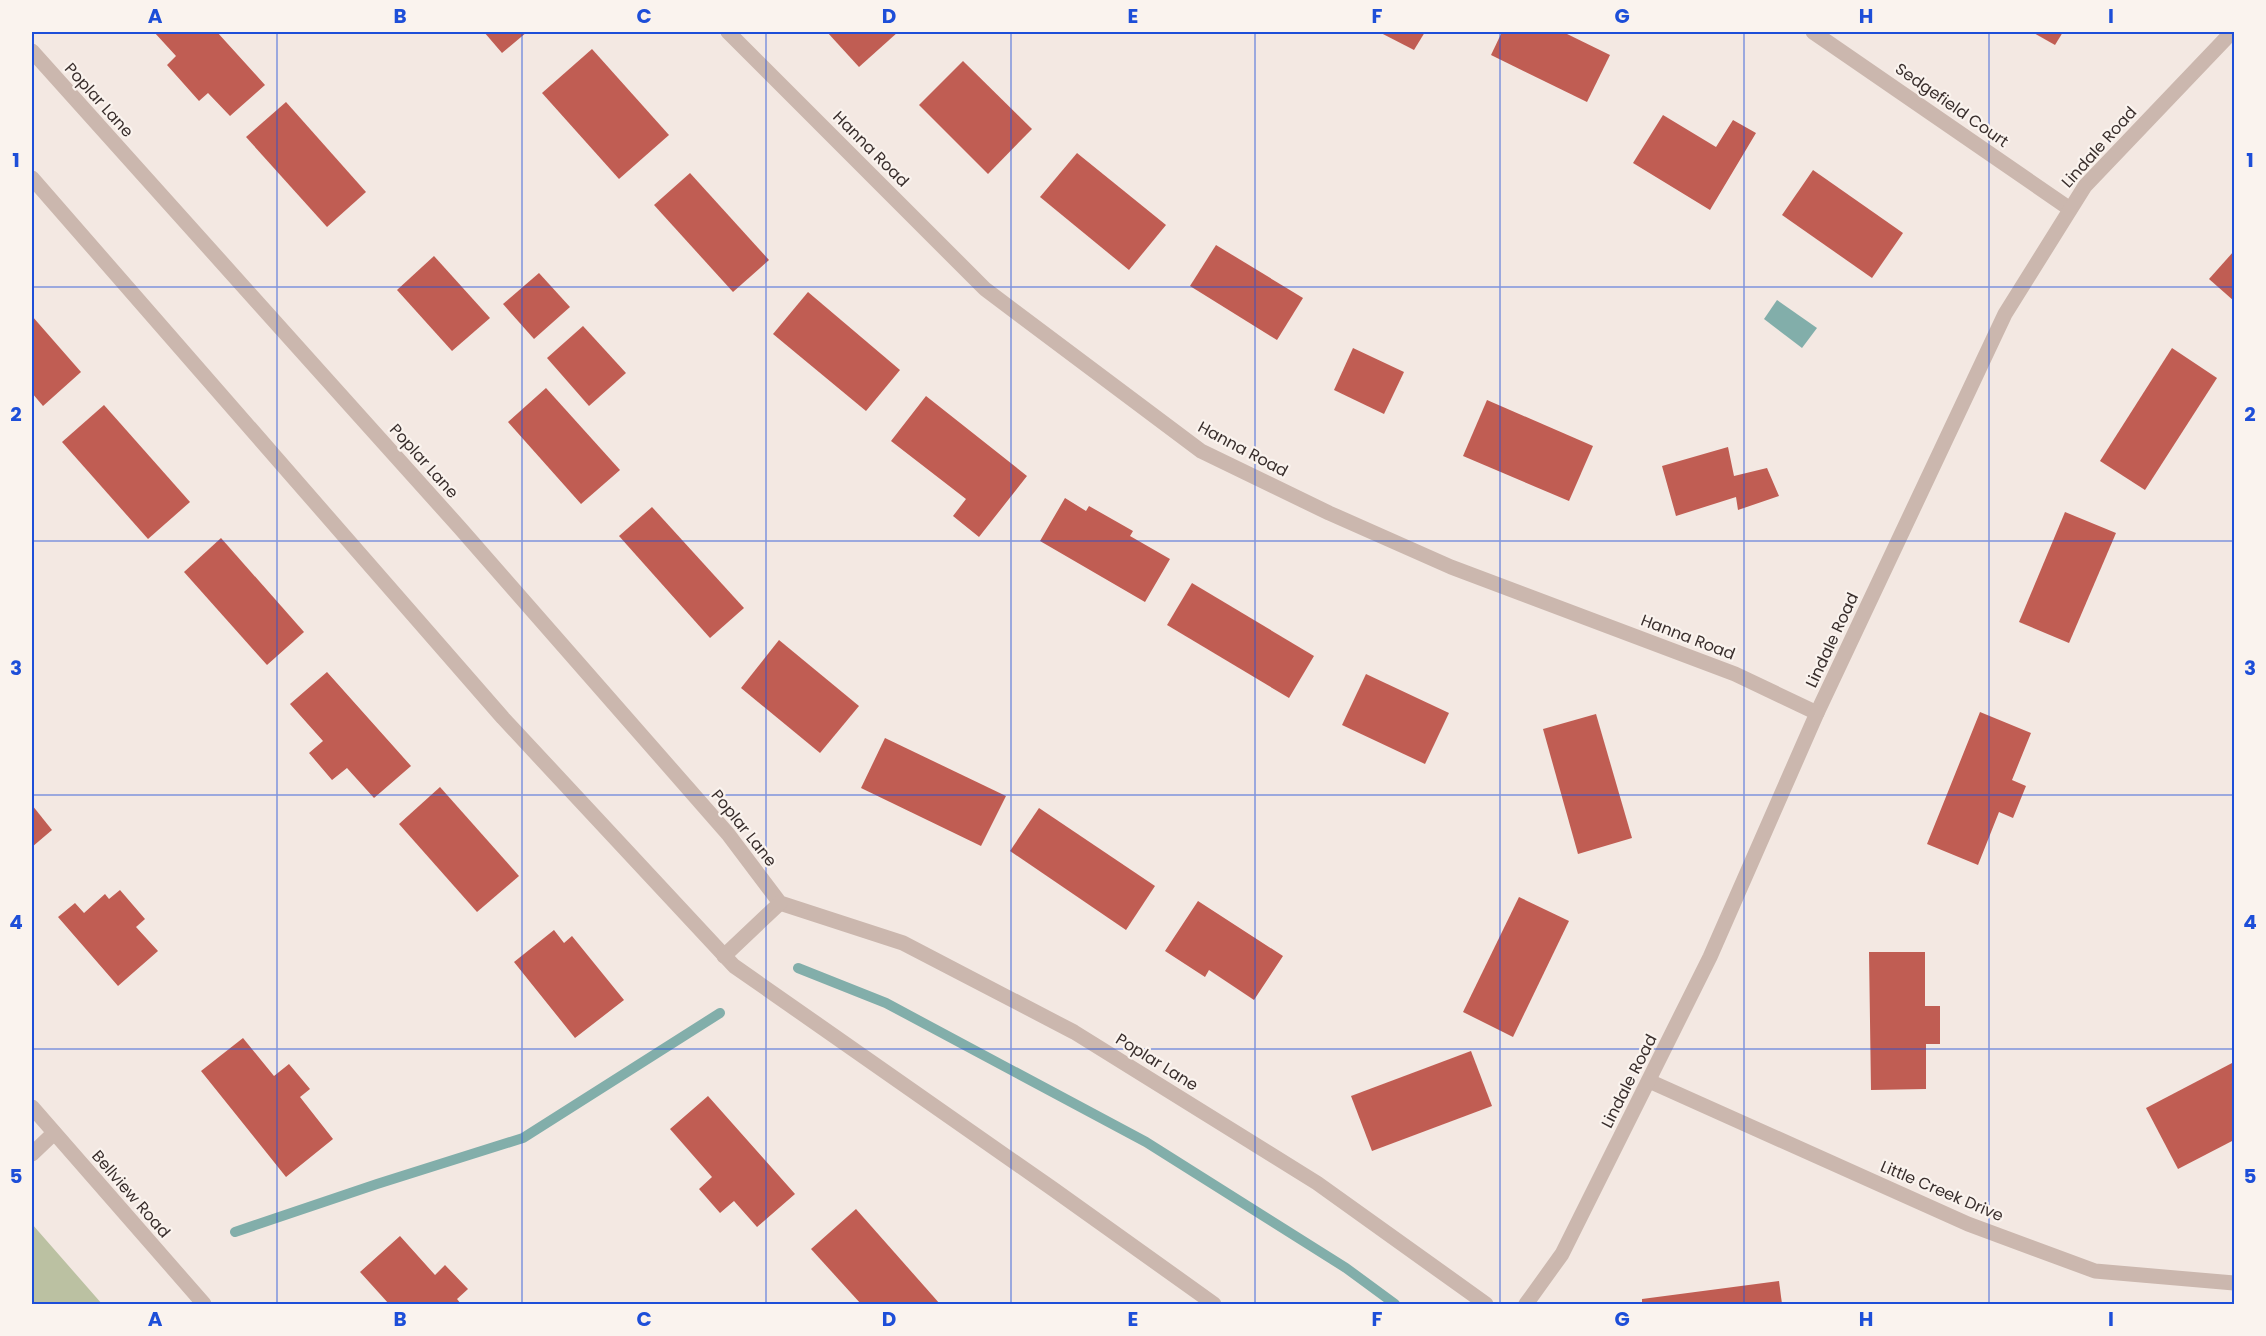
<svg xmlns="http://www.w3.org/2000/svg" width="2266" height="1336" viewBox="0 0 2266 1336" font-family="Poppins,sans-serif">
<rect width="100%" height="100%" fill="#f3e8e2"/>
<polygon fill="#bbc1a2" points="32,1224 102,1304 32,1304"/>
<polygon fill="#82aeaa" points="1777,300 1817,328 1802,348 1764,319"/>
<g fill="none" stroke-linecap="round" stroke-linejoin="round">
<g stroke="#82aeaa" stroke-width="10">
<polyline points="798,968 886,1003 1146,1142 1346,1268 1395,1304"/>
<polyline points="235,1232 377,1184 523,1138 720,1013"/>
</g>
</g>
<g fill="#c05d53">
<polygon points="154,32 217,32 265,85 230,116 208,93 199,101 167,65 176,56"/>
<polygon points="484,32 527,32 502,53"/>
<polygon points="827,32 898,32 859,67"/>
<polygon points="1379,32 1425,32 1414,50"/>
<polygon points="1502,32 1563,32 1610,55 1587,102 1491,55"/>
<polygon points="2032,32 2063,32 2055,45"/>
<polygon points="592,49 669,135 619,179 542,93"/>
<polygon points="963,61 1032,129 988,174 919,105"/>
<polygon points="286,102 366,192 327,227 246,137"/>
<polygon points="1663,115 1716,147 1733,120 1756,133 1710,210 1633,163"/>
<polygon points="1077,153 1166,225 1129,270 1040,197"/>
<polygon points="1813,170 1903,233 1872,278 1782,215"/>
<polygon points="690,173 769,260 733,292 654,205"/>
<polygon points="1216,245 1303,298 1277,340 1190,286"/>
<polygon points="2234,251 2234,301 2209,279"/>
<polygon points="434,256 490,318 452,351 397,290"/>
<polygon points="539,273 570,307 534,339 503,304"/>
<polygon points="808,292 900,370 866,411 773,334"/>
<polygon points="32,316 81,372 43,406 32,393"/>
<polygon points="583,326 626,373 589,406 547,358"/>
<polygon points="1353,348 1404,372 1384,414 1334,390"/>
<polygon points="2172,348 2217,378 2145,490 2100,461"/>
<polygon points="546,388 620,470 581,504 508,422"/>
<polygon points="926,396 1027,476 979,537 953,516 966,499 891,441"/>
<polygon points="1487,400 1593,446 1569,501 1463,456"/>
<polygon points="104,405 190,502 148,539 62,442"/>
<polygon points="1728,447 1734,476 1767,468 1779,496 1738,510 1736,497 1676,516 1662,466"/>
<polygon points="1065,498 1086,511 1089,506 1133,531 1130,536 1170,559 1145,602 1040,541"/>
<polygon points="652,507 744,608 710,638 619,536"/>
<polygon points="2065,512 2116,533 2069,643 2019,622"/>
<polygon points="221,538 304,632 267,665 184,572"/>
<polygon points="1192,583 1314,656 1289,698 1167,625"/>
<polygon points="779,640 859,706 820,753 741,688"/>
<polygon points="327,672 411,766 374,798 347,768 332,780 309,753 323,741 290,704"/>
<polygon points="1366,674 1449,713 1425,764 1342,725"/>
<polygon points="1980,712 2031,733 2012,780 2026,786 2013,818 1999,812 1978,865 1927,844"/>
<polygon points="1596,714 1632,838 1578,854 1543,729"/>
<polygon points="885,738 1006,796 981,846 861,788"/>
<polygon points="440,787 519,876 477,912 399,824"/>
<polygon points="32,805 52,830 32,847"/>
<polygon points="1039,808 1155,886 1126,930 1010,851"/>
<polygon points="120,890 145,919 136,927 158,951 118,986 58,917 75,903 84,913 105,894 109,899"/>
<polygon points="1519,897 1569,921 1513,1037 1463,1012"/>
<polygon points="1198,901 1283,956 1254,1000 1209,970 1205,977 1165,951"/>
<polygon points="554,930 564,943 572,936 624,1000 575,1038 514,962"/>
<polygon points="1869,952 1925,952 1925,1006 1940,1006 1940,1044 1926,1044 1926,1089 1871,1090"/>
<polygon points="243,1038 274,1076 289,1064 310,1089 300,1097 333,1139 286,1177 201,1071"/>
<polygon points="1471,1051 1492,1106 1372,1151 1351,1096"/>
<polygon points="2234,1062 2234,1140 2178,1169 2146,1108"/>
<polygon points="708,1096 795,1194 757,1227 734,1201 720,1213 699,1189 712,1177 670,1129"/>
<polygon points="856,1209 940,1304 861,1304 811,1249"/>
<polygon points="400,1236 435,1275 445,1265 468,1289 457,1299 461,1304 389,1304 360,1272"/>
<polygon points="1779,1281 1782,1304 1642,1304 1642,1299"/>
</g>
<g fill="none" stroke-linecap="round" stroke-linejoin="round">
<g stroke="#cbb7ae" stroke-width="15">
<polyline points="728,32 985,289 1201,451 1329,513 1451,567 1735,674 1817,713"/>
<polyline points="1813,32 2070,209"/>
<polyline points="32,51 460,528 728,834 780,903 903,943 1074,1032 1317,1183 1486,1304"/>
<polyline points="32,178 503,718 734,966 1053,1189 1214,1304"/>
<polyline points="724,956 780,903"/>
<polyline points="1649,1081 1968,1224 2095,1271 2234,1283"/>
<polyline points="32,1107 204,1304"/>
<polyline points="32,1154 54,1133"/>
<polyline points="1526,1304 1562,1254 1710,957 1817,713 2005,314 2085,186 2232,32"/>
</g>
</g>
<path fill="none" stroke="#1d4ed8" stroke-width="1.5" stroke-opacity="0.55" d="M 277,32 L 277,1304M 522,32 L 522,1304M 766,32 L 766,1304M 1011,32 L 1011,1304M 1255,32 L 1255,1304M 1500,32 L 1500,1304M 1744,32 L 1744,1304M 1989,32 L 1989,1304M 32,287 L 2234,287M 32,541 L 2234,541M 32,795 L 2234,795M 32,1049 L 2234,1049"/>
<g text-anchor="middle" dominant-baseline="central" stroke-width="4.5" stroke-linejoin="round" paint-order="stroke">
<g font-size="16" fill="#392e2c" stroke="#faf3ee">
<text transform="translate(99 100) rotate(48)">Poplar Lane</text>
<text transform="translate(1952 105) rotate(35)">Sedgefield Court</text>
<text transform="translate(2099 147) rotate(-48)">Lindale Road</text>
<text transform="translate(871 149) rotate(45)">Hanna Road</text>
<text transform="translate(1243 449) rotate(28)">Hanna Road</text>
<text transform="translate(424 461) rotate(48)">Poplar Lane</text>
<text transform="translate(1688 637) rotate(21)">Hanna Road</text>
<text transform="translate(1832 640) rotate(-65)">Lindale Road</text>
<text transform="translate(744 828) rotate(51)">Poplar Lane</text>
<text transform="translate(1157 1062) rotate(32)">Poplar Lane</text>
<text transform="translate(1629 1081) rotate(-63)">Lindale Road</text>
<text transform="translate(1942 1191) rotate(23)">Little Creek Drive</text>
<text transform="translate(131 1194) rotate(49)">Bellview Road</text>
</g>
</g>
<rect width="2266" height="1336" fill="none" stroke="#faf3ee" stroke-width="66"/>
<rect x="33" y="33" width="2200" height="1270" fill="none" stroke="#1d4ed8" stroke-width="2"/>
<g font-size="20" text-anchor="middle" font-weight="bold" fill="#1d4ed8">
<text x="155" y="23">A</text>
<text x="400" y="23">B</text>
<text x="644" y="23">C</text>
<text x="889" y="23">D</text>
<text x="1133" y="23">E</text>
<text x="1377" y="23">F</text>
<text x="1622" y="23">G</text>
<text x="1866" y="23">H</text>
<text x="2111" y="23">I</text>
<text x="16" y="167">1</text>
<text x="2250" y="167">1</text>
<text x="16" y="421">2</text>
<text x="2250" y="421">2</text>
<text x="16" y="675">3</text>
<text x="2250" y="675">3</text>
<text x="16" y="929">4</text>
<text x="2250" y="929">4</text>
<text x="16" y="1183">5</text>
<text x="2250" y="1183">5</text>
<text x="155" y="1326">A</text>
<text x="400" y="1326">B</text>
<text x="644" y="1326">C</text>
<text x="889" y="1326">D</text>
<text x="1133" y="1326">E</text>
<text x="1377" y="1326">F</text>
<text x="1622" y="1326">G</text>
<text x="1866" y="1326">H</text>
<text x="2111" y="1326">I</text>
</g>
</svg>
